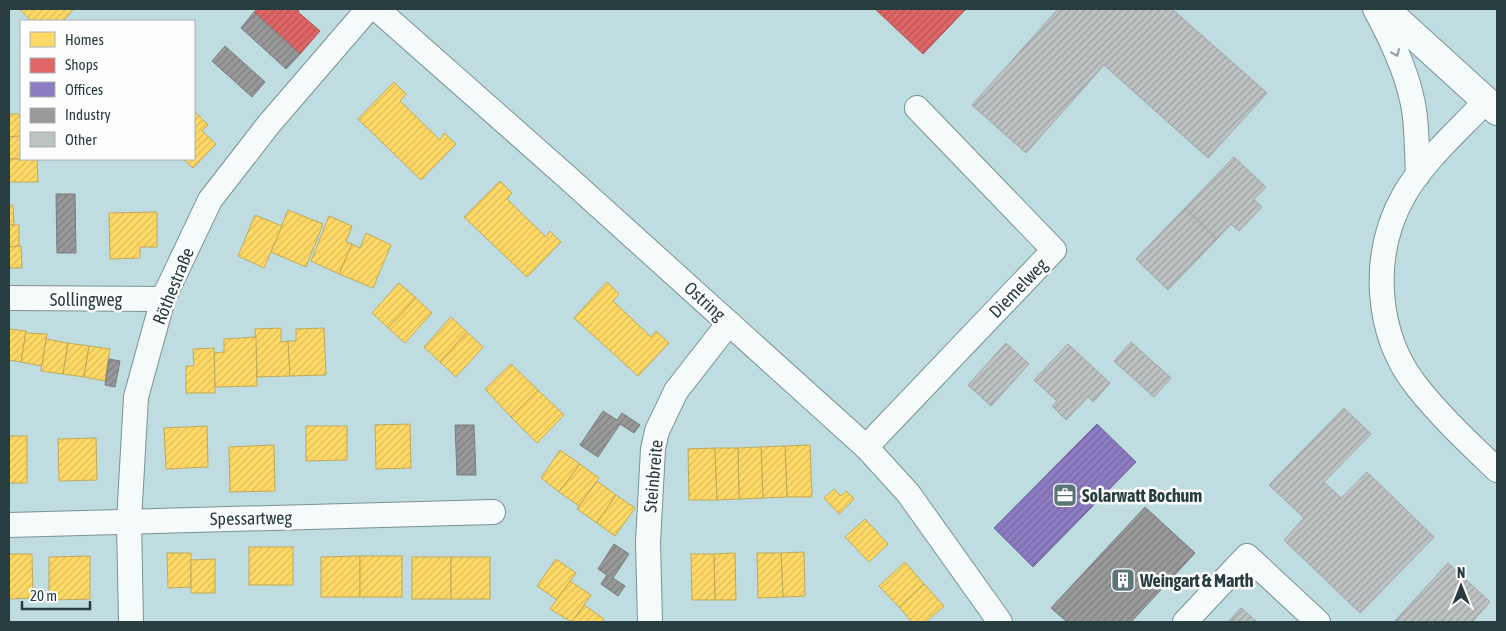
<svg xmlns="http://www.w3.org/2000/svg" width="1506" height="631" viewBox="0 0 1506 631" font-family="'Asap Condensed',sans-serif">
<defs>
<pattern id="homes-hatch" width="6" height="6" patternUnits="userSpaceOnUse" patternTransform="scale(1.25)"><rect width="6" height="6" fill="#ffd966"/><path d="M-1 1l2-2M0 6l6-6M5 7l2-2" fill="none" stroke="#dbbb5a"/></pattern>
<pattern id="shops-hatch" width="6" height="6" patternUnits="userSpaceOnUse" patternTransform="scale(1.25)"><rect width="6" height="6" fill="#e06666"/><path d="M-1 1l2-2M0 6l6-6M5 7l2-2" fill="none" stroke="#b65555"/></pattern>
<pattern id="offices-hatch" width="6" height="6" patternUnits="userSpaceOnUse" patternTransform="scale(1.25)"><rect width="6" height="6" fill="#8e7cc3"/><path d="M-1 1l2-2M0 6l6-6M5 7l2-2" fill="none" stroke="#7467a0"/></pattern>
<pattern id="industry-hatch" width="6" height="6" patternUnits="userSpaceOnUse" patternTransform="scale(1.25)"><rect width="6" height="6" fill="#999"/><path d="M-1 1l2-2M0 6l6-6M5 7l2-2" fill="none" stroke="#7d7e7e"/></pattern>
<pattern id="building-hatch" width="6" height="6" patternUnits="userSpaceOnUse" patternTransform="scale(1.25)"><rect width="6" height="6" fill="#bdc2c2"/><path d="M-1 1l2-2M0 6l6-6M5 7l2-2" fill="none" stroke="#9a9f9f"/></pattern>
</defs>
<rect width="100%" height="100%" fill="#bfdde0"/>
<g fill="url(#homes-hatch)" stroke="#beaa5b">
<polygon points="19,9 72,9 73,10 63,21 32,21"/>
<polygon points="394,82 406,94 400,101 440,140 444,133 456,144 421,180 358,119"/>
<polygon points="194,111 208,125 202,131 216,144 193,168 183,159 194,159"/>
<polygon points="9,114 21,114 21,136 9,137"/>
<polygon points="21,136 21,159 35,159 9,159 9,137"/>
<polygon points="9,159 37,159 38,182 9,182"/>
<polygon points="500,181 512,193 507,199 546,237 550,231 561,242 527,277 464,217"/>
<polygon points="9,205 13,205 14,225 9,225"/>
<polygon points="288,210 323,224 306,267 271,252"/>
<polygon points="157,212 157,247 140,247 140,258 110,259 109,213"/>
<polygon points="255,215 282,226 264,268 238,256"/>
<polygon points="329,216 352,226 346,242 352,244 339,274 311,261"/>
<polygon points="9,225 19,225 19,246 9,247"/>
<polygon points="366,233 391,245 373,288 339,274 352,244 360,248"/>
<polygon points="21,246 22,268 9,268 9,247"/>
<polygon points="607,282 619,294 613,301 651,337 656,331 669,343 638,376 574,318"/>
<polygon points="399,283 416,298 388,328 372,313"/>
<polygon points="416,298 432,313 405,343 388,328"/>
<polygon points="451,317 467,332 440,362 424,347"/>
<polygon points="281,328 281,342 288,341 290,376 257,377 255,329"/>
<polygon points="324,328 326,375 290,376 288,341 296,341 296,329"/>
<polygon points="9,329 26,331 21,362 9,360"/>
<polygon points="26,331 27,333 47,334 42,366 21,362"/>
<polygon points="467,332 483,347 456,377 440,362"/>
<polygon points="256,337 257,386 215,387 214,353 224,352 224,339"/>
<polygon points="46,339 68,343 63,374 41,371"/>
<polygon points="68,343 89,346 84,377 63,374"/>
<polygon points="89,346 110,349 105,381 84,377"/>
<polygon points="214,348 215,393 186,393 186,366 194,366 193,349"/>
<polygon points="511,364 538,390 511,417 485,389"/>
<polygon points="538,390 564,415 537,443 511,417"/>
<polygon points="410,424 411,468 376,469 375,425"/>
<polygon points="207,426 208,467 166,469 164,428"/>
<polygon points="306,426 347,426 347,460 306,461"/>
<rect x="9" y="436" width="18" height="47"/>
<polygon points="96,438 97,480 59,481 58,439"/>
<polygon points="274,445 275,491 230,492 229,447"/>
<polygon points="810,445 812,497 787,497 785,446"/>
<polygon points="785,446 787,497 763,498 761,447"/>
<polygon points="761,447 763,498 739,499 738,448"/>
<polygon points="715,448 717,500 689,500 688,449"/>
<polygon points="715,448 738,448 739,499 717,500"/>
<polygon points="560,450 580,464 559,492 541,478"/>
<polygon points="580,464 599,478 579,506 559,492"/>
<polygon points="597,481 616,495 597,523 577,509"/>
<polygon points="834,489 841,496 846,491 854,499 839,514 824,498"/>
<polygon points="616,495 635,508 615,536 597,523"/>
<polygon points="865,519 888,544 869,562 845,537"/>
<rect x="249" y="547" width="44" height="38"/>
<polygon points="804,552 805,596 783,597 781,553"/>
<polygon points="167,553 191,553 191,587 168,588"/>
<polygon points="735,553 736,600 715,600 714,554"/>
<polygon points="757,553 781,553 783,597 758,598"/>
<polygon points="9,554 32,554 33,598 9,599"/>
<polygon points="691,554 714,554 715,600 692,600"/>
<polygon points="90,556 90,599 49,600 49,557"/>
<polygon points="360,556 360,597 321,597 321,557"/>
<rect x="360" y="556" width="42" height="41"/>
<rect x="412" y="557" width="39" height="42"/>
<rect x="451" y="557" width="39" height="42"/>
<polygon points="215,559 215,593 191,593 191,560"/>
<polygon points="556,559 576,573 557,600 537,586"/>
<polygon points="905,562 924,584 899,607 879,586"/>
<polygon points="570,581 591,595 572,622 550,609"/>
<polygon points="924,584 944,606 926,622 912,622 899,607"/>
<polygon points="584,605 604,619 602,622 572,622"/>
</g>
<g fill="url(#shops-hatch)" stroke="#a85a5b">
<polygon points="257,9 299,9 298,12 320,31 300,54 254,12"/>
<polygon points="875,9 966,9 923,54"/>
</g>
<polygon fill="url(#offices-hatch)" stroke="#6f699c" points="1097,424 1136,462 1033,567 994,528"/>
<g fill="url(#industry-hatch)" stroke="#777d7e">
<polygon points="254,12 300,54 286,69 241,28"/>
<polygon points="225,46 265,82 252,97 212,61"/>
<polygon points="56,194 75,194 76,253 57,253"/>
<polygon points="109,359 120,361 115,387 105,385"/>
<polygon points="603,411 617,420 622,413 640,425 634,433 620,424 598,457 580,445"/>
<polygon points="455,425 474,425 476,475 457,475"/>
<polygon points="1145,507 1195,553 1131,622 1067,622 1051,608"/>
<polygon points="614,544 629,554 613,578 625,586 618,596 601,584 607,575 598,569"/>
</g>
<g fill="url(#building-hatch)" stroke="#a0a5a6">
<polygon points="1058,9 1172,9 1267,93 1208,158 1104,65 1026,153 972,105"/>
<polygon points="1234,157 1266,187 1254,199 1262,207 1239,231 1231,224 1217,239 1185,208"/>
<polygon points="1185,208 1217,239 1168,290 1136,259"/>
<polygon points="1131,342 1171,378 1154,397 1114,361"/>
<polygon points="1006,343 1029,364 991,406 968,385"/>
<polygon points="1068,344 1110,383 1093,402 1088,397 1066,420 1052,406 1057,401 1034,380"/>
<polygon points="1344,408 1371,434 1324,482 1341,498 1367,472 1434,537 1360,613 1284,540 1304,518 1269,485"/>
<polygon points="1448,563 1490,602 1472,622 1394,622"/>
<polygon points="1241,608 1257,622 1228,622"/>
</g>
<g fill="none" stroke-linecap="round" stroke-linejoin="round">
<g stroke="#7a9294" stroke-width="26">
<g id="minor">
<polyline points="377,9 567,177 866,447 908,493 1000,622"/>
<path d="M 1375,9 C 1393,42 1411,80 1415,117 C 1417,136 1417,156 1418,175"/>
<path d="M 1486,101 C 1459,130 1424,160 1404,195 C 1370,255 1375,335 1418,388 C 1442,418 1470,444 1497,470"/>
<polyline points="9,298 163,299"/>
<polyline points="866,447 1054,250 917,108"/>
<polyline points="9,525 493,512"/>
<polyline points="131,622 129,521 136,397 163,299 210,200 269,124 368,9"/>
<polyline points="650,622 648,542 653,449 657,431 676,391 729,323"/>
<polyline points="1185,622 1247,556 1318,622"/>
</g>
</g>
<g stroke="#7a9294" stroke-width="30">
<polyline id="major" points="1385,9 1497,111"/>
</g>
<use href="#minor" stroke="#f5fafa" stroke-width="24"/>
<use href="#major" stroke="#f5fafa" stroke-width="28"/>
</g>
<defs><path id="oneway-chevron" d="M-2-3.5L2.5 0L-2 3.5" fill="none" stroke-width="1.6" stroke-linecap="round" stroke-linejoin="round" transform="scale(1.25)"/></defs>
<use stroke="#8e9c9d" href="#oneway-chevron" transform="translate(1396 53) rotate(67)"/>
<defs>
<g id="office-square" transform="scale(1.25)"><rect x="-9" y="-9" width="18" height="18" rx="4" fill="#5c7578" stroke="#fdfdfd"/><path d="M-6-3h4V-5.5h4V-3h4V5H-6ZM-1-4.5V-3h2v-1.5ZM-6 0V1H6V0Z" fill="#fff"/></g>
<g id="building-square" transform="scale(1.25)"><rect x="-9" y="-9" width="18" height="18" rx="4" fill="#5c7578" stroke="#fdfdfd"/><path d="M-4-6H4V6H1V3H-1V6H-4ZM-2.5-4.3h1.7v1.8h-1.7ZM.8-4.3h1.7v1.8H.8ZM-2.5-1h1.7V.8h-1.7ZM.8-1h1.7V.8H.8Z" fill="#fff"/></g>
</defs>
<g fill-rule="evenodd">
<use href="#office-square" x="1065" y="495"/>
<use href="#building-square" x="1123" y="580"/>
</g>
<g text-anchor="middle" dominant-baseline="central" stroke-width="5" stroke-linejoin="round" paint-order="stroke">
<g font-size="18" fill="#273d40" stroke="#fdfdfd">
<text transform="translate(173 286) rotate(-68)">Röthestraße</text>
<text transform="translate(1018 288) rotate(-46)">Diemelweg</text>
<text x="86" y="299">Sollingweg</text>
<text transform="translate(705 301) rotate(42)">Ostring</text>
<text transform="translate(653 476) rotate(-85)">Steinbreite</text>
<text transform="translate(251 518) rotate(-1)">Spessartweg</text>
</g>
<g font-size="18" font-weight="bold" fill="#273d40" stroke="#fdfdfd" text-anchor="start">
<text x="1082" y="495">Solarwatt Bochum</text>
<text x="1140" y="580">Weingart &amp; Marth</text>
</g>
</g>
<rect width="1506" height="631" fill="none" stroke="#273d40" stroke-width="20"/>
<rect x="20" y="20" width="175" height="140" fill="#fdfdfd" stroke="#a7b0b1"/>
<rect x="30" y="32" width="25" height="15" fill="#ffd966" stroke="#a7b0b1"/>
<text x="65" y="45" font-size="15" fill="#273d40">Homes</text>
<rect x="30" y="58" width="25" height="15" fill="#e06666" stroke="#a7b0b1"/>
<text x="65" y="70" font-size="15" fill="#273d40">Shops</text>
<rect x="30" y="82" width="25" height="15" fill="#8e7cc3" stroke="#a7b0b1"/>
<text x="65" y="95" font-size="15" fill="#273d40">Offices</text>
<rect x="30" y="108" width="25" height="15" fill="#999999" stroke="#a7b0b1"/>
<text x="65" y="120" font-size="15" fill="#273d40">Industry</text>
<rect x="30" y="132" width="25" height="15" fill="#bdc2c2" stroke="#a7b0b1"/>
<text x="65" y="145" font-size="15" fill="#273d40">Other</text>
<g transform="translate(1461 586)" stroke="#fdfdfd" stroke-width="4" paint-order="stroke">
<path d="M0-4L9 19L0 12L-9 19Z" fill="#273d40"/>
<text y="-8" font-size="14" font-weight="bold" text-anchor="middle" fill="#273d40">N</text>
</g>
<path d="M22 601v8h68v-8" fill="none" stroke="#273d40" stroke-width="2.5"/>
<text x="30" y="601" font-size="15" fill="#273d40" stroke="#fdfdfd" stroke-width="4" paint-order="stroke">20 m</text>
</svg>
